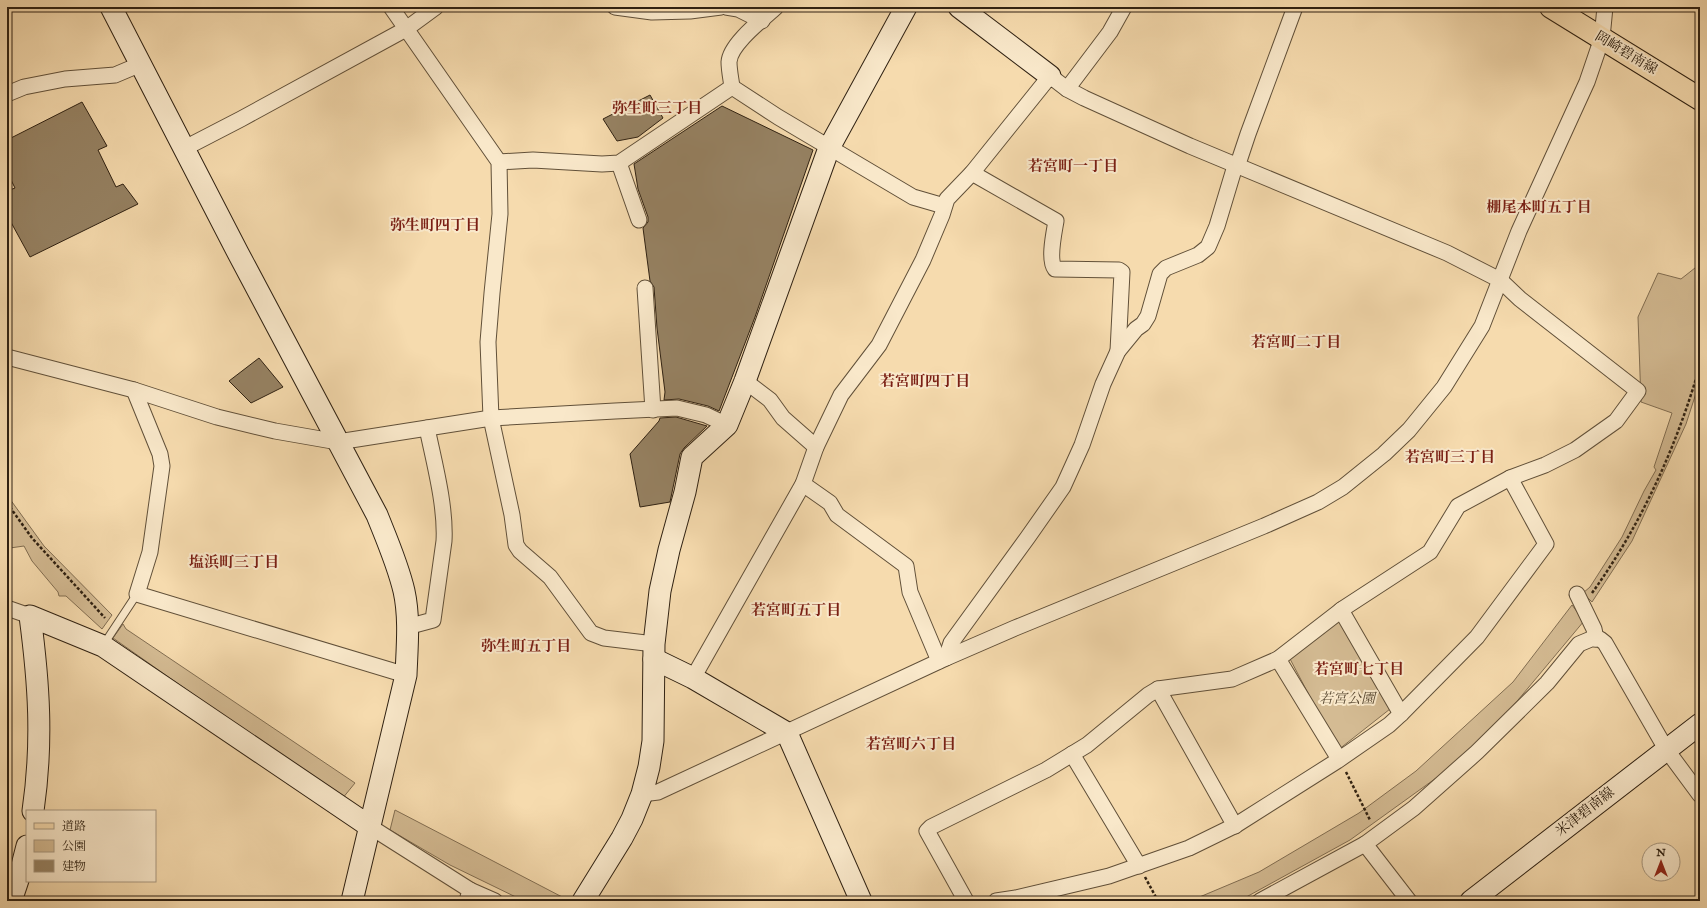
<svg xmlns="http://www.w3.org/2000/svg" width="1707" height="908" viewBox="0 0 1707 908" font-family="'IM FELL English','Noto Serif JP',serif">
<rect width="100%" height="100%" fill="#f6dbae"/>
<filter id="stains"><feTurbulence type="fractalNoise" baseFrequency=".005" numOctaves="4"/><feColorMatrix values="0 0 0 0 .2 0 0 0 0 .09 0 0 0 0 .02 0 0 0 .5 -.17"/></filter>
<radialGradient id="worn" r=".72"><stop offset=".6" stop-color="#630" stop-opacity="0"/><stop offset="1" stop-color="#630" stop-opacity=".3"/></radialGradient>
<g fill="#d4bb93" stroke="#826e52">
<polygon points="1700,264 1700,381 1686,424 1632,541 1592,602 1583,593 1590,587 1622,537 1644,491 1656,470 1654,467 1672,413 1641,402 1638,317 1658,273 1681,279"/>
<polygon points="7,495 44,546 112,615 102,629 66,596 59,596 58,592 32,561 24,546 10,548 7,541"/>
<polygon points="1572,605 1584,621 1513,706 1457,763 1350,840 1239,901 1190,901 1259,872 1359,813 1416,771 1513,682"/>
<polygon points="1338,618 1390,709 1338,750 1289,657"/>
<polygon points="123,624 126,629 355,783 342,799 113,638"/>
<polygon points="395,810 566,899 564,901 524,901 450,865 390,830"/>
</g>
<g fill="#968263" stroke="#2f2112">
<polygon points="650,95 663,118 638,137 617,141 603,119"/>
<polygon points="82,102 107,146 98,150 116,187 123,184 138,204 30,257 7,215 7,191 15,188 7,172 7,140"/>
<polygon points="722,106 813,150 755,317 719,411 708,406 679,399 664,400 665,392 657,328 654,287 650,281 643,228 648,222 648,217 638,189 634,164"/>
<polygon points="259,358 283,387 251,403 229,381"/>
<polygon points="676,417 707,426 684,448 680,454 670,502 640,507 630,454 659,421 660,418"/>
</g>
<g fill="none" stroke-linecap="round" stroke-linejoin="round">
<g stroke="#615039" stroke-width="9">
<polyline id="lane" points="104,644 137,594"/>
</g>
<g stroke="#615039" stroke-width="17">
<g id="street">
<polyline points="391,7 499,162 500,214 492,293 488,342 491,418 512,515 516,545 520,551 550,577 591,633 604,638 654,644"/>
<polyline points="615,7 652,12 690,11 721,7"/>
<polyline points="726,7 738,9 762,21"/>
<polyline points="732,87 778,117 913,197 944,206"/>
<path d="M 732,87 C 731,79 729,70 729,62 C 730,44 763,19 776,7"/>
<polyline points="1067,89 1110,32 1124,7"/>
<polyline points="7,94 24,87 65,79 115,75 141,64"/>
<polyline points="183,149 241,119 406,29 436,7"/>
<polyline points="499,162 533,160 602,164 619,163 732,87"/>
<polyline points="619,163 639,220"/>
<polyline points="1237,167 1248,134 1295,7"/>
<path d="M 972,173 L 1056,221 C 1054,233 1048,260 1055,269 L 1119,270 L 1122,272 L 1118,351"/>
<polyline points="645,288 653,410"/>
<polyline points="7,357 134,390 217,417 275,431 338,442 491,418 615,411 677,408 706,415 727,425"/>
<polyline points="745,381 770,400 783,418 816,447"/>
<polyline points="134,390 160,454 162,466 150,552 137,594 406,675"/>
<polyline points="803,484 830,503 837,515 906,566 910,592 939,661"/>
<polyline points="1577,594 1594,629 1596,639"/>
<polyline points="7,608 30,616"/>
<polyline points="1341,610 1401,714"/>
<path d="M 407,627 L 433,620 L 444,541 C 446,506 434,462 427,428"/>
<polyline points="946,658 951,643 1028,537 1063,487 1082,445 1103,384 1118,351 1136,329 1143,324 1148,316 1160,274 1166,268 1198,255 1208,247 1217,226 1235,166"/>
<polyline points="1278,659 1339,759"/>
<polyline points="693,678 803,484 816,447 841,395 879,345 923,260 942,215 947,199 972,173 1050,76 1067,89 1084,98 1190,146 1447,253 1500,280 1520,299 1638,391 1616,421 1575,450 1545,465 1510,478 1458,506 1430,552 1344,608 1278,659 1232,679 1158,689 1148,695 1087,745 1046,770 931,827 927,831 966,901"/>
<polyline points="1158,689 1235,826"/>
<polyline points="1072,754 1139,866"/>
<polyline points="642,794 658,792 946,658 1015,628 1264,526 1318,502 1343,487 1384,454 1409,430 1444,387 1482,326 1519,231 1587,82 1602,38 1605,7"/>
<polyline points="369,826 470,890 467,901"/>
<polyline points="1365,844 1409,901"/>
<polyline points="470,890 495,901"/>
<polyline points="996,901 1016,898 1109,876 1189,848 1236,825 1337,761 1389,725 1401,714 1477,637 1546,544 1510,478"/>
<polyline points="1260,901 1365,844 1414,808 1477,752 1547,683 1579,644 1591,639 1600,639 1605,643 1666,749 1700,795"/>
</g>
</g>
<g stroke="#2f2112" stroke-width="23">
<g id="secondary">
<path d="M 111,7 L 238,253 L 377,515 C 387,540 398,565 404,591 C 410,618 407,648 406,675 L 352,901"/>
<polyline points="959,7 1050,76"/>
<polyline points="654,659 693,678 787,733 861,901"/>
<path d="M 33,811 C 43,742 39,684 30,616 L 103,646 L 369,826"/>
<polyline points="11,901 19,877 27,846"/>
<polyline points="583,901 622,838 632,819 642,794 649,767 653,741 654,644 660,591 669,550 685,492 692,457 727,425 745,381 829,148 906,7"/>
<polyline points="1471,901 1700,724"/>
</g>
</g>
<g stroke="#2f2112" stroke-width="24">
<polyline id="primary" points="1551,7 1700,99"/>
</g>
<g stroke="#2f2112" stroke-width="2.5" stroke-dasharray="3 2" stroke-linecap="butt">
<polyline points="7,503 32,538 105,618"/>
<path d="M 1592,593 C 1641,525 1677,446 1700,365"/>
<polyline points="1346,772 1370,820"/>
<polyline points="1145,877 1158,901"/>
</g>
<use href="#lane" stroke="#f9e8ca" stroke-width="7"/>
<use href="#street" stroke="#f9e8ca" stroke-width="15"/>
<use href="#secondary" stroke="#f9e8ca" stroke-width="21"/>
<use href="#primary" stroke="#f6dbae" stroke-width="22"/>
</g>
<g text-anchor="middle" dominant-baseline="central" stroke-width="4" stroke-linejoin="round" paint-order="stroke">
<g font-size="14" fill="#2f2112" stroke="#f9e8ca">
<text transform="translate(1626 53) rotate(31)">岡崎碧南線</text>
<text transform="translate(1585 812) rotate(-38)">米津碧南線</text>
</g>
<g font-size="14" font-style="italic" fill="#584832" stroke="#f9e8ca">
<text x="1347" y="699">若宮公園</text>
</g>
<g font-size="15" font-weight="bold" fill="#7a1f14" stroke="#f9e8ca">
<text x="657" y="108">弥生町三丁目</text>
<text x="1073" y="166">若宮町一丁目</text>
<text x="1539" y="207">棚尾本町五丁目</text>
<text x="435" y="225">弥生町四丁目</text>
<text x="1296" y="342">若宮町二丁目</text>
<text x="925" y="381">若宮町四丁目</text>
<text x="1450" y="457">若宮町三丁目</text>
<text x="234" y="562">塩浜町三丁目</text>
<text x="796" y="610">若宮町五丁目</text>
<text x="526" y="646">弥生町五丁目</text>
<text x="1359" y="669">若宮町七丁目</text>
<text x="911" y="744">若宮町六丁目</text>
</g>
</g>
<rect width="1707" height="908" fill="none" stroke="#f6dbae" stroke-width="24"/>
<rect x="8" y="8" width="1691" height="892" fill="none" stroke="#2f2112" stroke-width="2"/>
<rect x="12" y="12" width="1683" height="884" fill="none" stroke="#2f2112"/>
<rect x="26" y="810" width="130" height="72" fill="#f9e8ca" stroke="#a89880"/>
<rect x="34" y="823" width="20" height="6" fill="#f6dbae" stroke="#a89880"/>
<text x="62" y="830" font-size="12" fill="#2f2112">道路</text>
<rect x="34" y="840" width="20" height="12" fill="#d4bb93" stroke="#a89880"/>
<text x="62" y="850" font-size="12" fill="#2f2112">公園</text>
<rect x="34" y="860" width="20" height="12" fill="#968263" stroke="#a89880"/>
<text x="62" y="870" font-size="12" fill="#2f2112">建物</text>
<g transform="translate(1661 862)"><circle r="19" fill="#f9e8ca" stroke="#a89880"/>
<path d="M0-3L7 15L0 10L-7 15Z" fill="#8f2418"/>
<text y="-6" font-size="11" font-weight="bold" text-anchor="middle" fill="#2f2112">N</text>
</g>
<rect width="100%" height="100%" filter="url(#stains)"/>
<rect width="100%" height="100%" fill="url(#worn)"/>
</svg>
